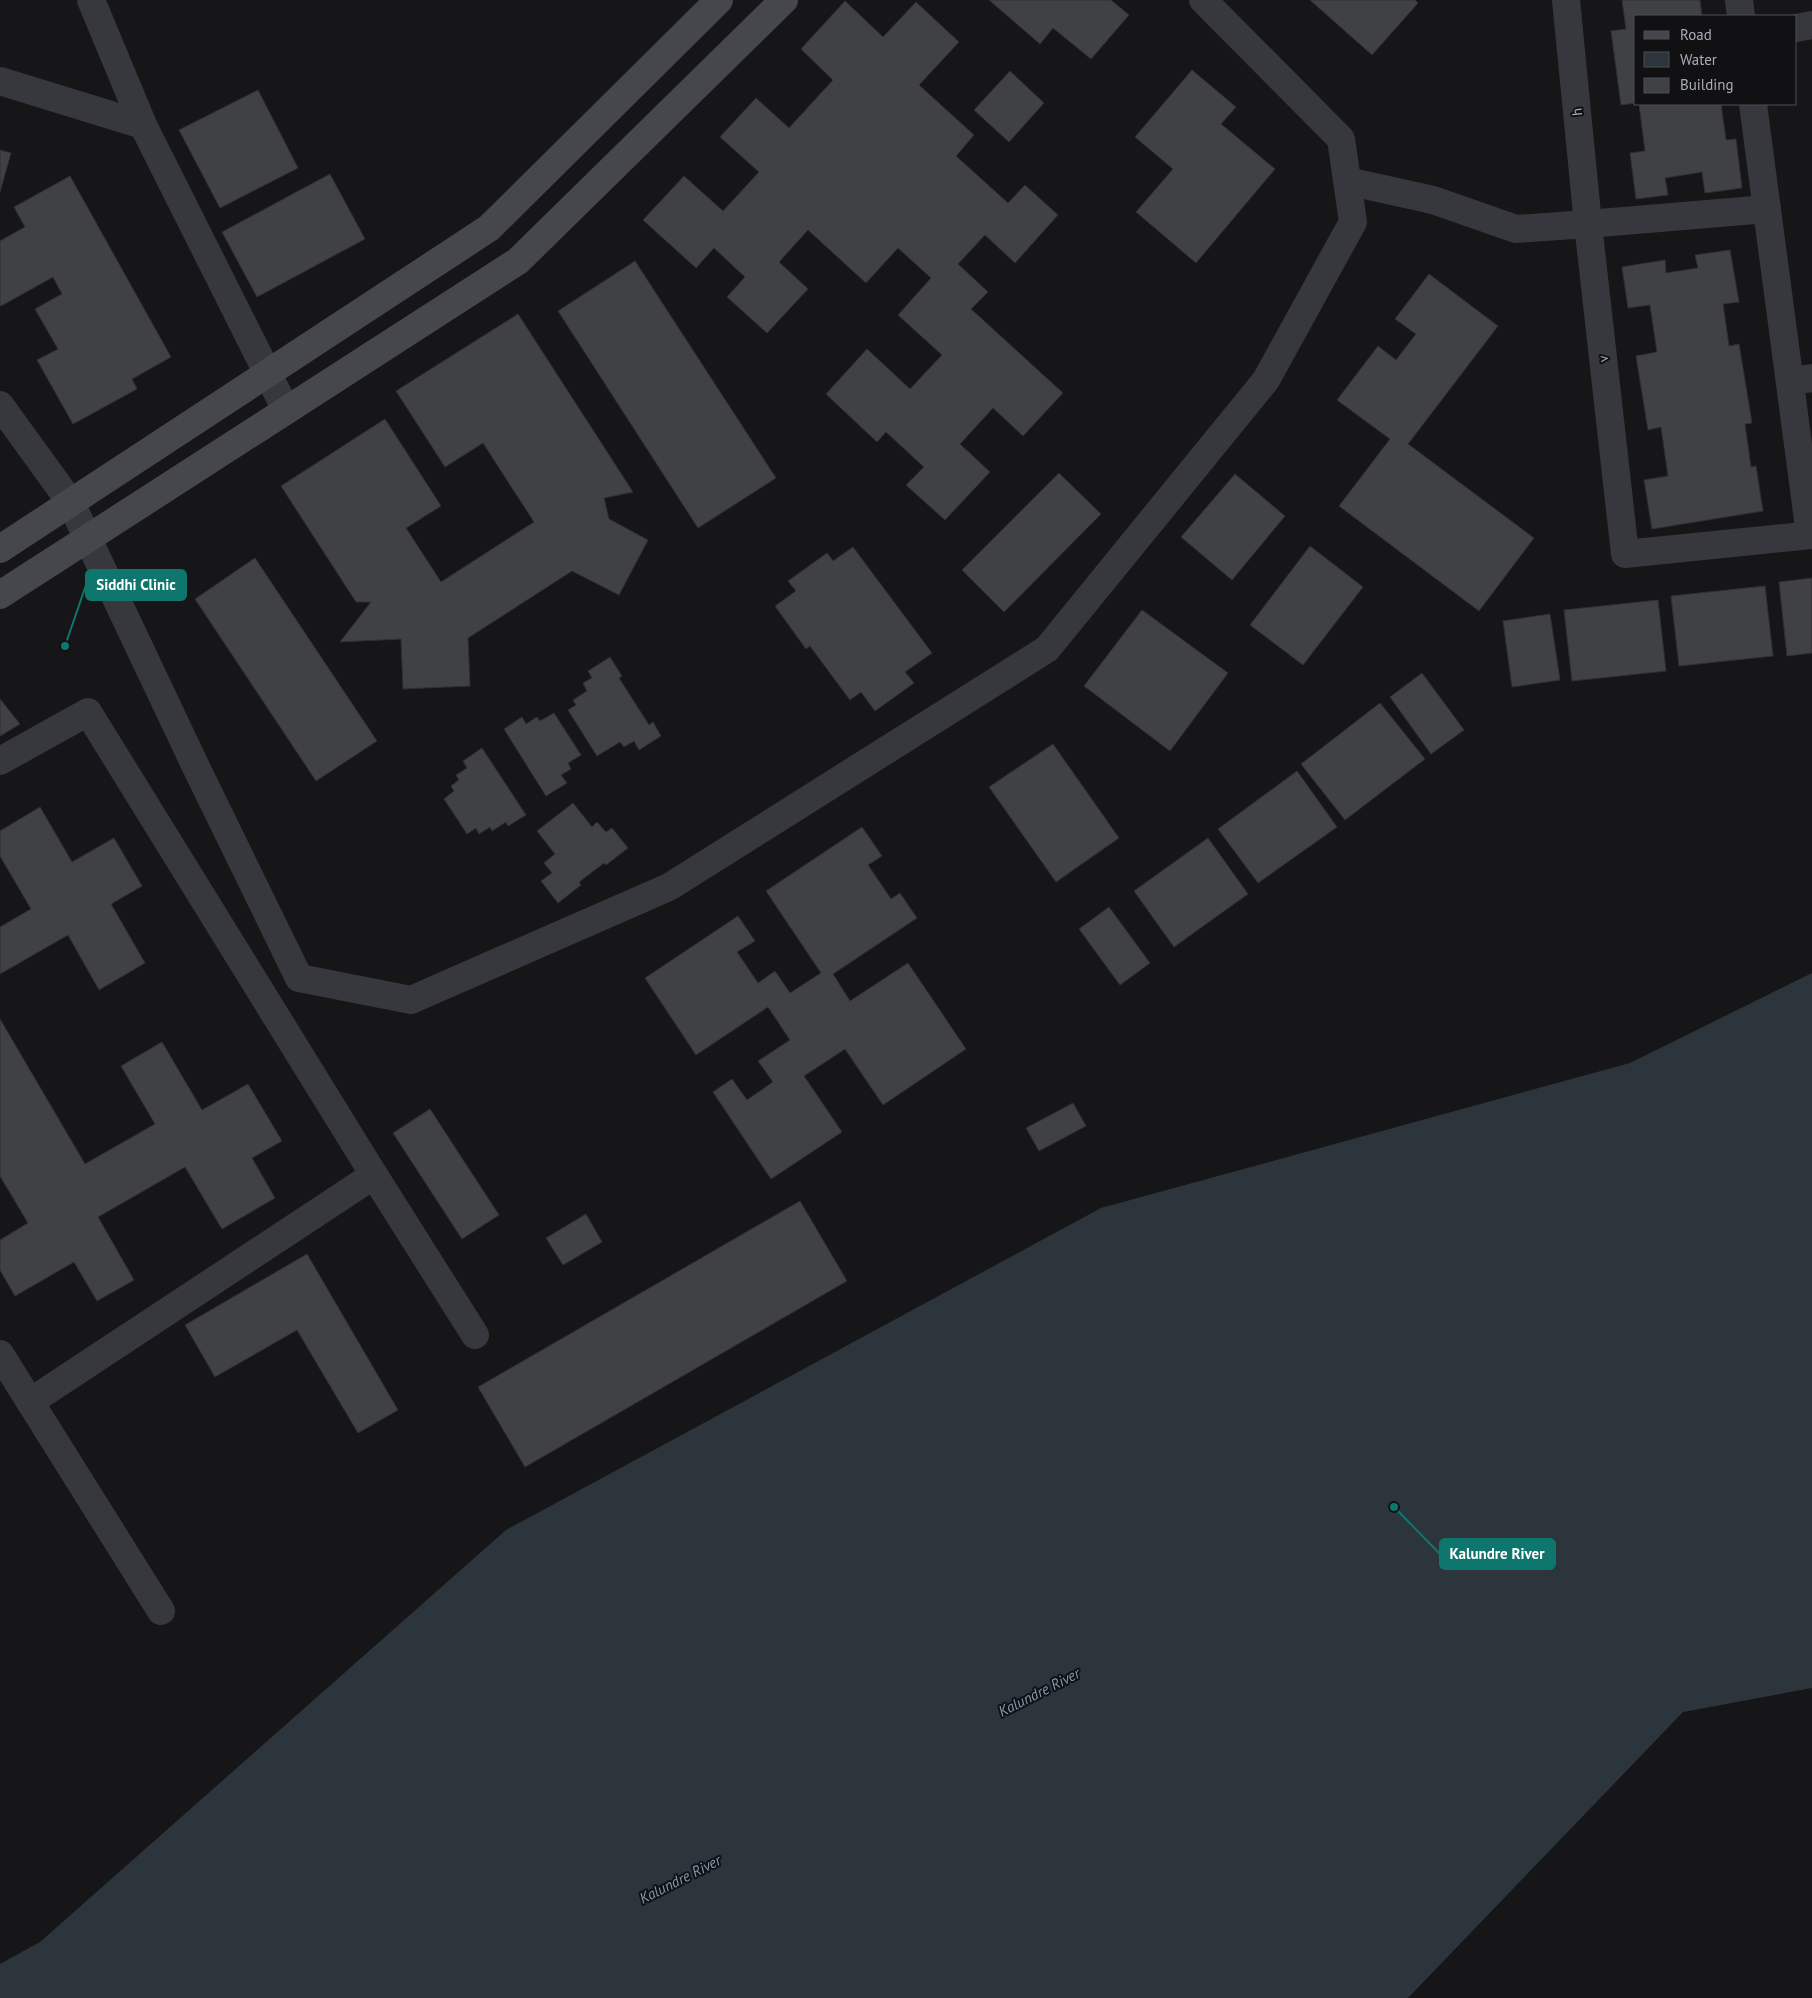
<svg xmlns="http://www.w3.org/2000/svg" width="1812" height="1998" viewBox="0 0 1812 1998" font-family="'PT Sans',sans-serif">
<rect width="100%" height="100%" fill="#161618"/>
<polygon fill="#2c353c" points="1812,973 1812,1688 1683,1712 1408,1998 0,1998 0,1964 40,1942 506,1530 1101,1208 1630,1063"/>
<g fill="#404145" stroke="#303034">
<polygon points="989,0 1111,0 1129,15 1091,59 1053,28 1040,44"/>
<polygon points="1310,0 1415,0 1418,3 1372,55"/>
<polygon points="1622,0 1700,0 1702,16 1636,16 1636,103 1621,105 1611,31 1626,29"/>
<polygon points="845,1 883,37 916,2 959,42 919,85 974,135 956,156 1008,203 1025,185 1058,215 1015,263 985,235 958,264 988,292 971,309 1063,393 1023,436 993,408 960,444 990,472 945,520 906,485 924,467 886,432 877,442 826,394 867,349 910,389 942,355 898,315 931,278 898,248 866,283 808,230 779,262 808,289 767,333 727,297 745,277 714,248 696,268 643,220 684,176 723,211 759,172 720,137 756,98 789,128 833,80 801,49"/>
<polygon points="1192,70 1236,107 1221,124 1275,169 1196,263 1136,212 1173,169 1135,137"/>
<polygon points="1010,71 1044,103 1009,142 974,110"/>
<polygon points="258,90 298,168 220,208 179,130"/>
<polygon points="1639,104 1721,104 1726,140 1736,139 1742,188 1705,193 1702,172 1665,178 1668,195 1636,199 1630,153 1645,151"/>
<polygon points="0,150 11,153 0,192"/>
<polygon points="330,174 365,239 257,297 222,232"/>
<polygon points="70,176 171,357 132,379 137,389 73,424 37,360 58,349 35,309 62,294 53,277 1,306 0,305 0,241 25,227 14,207"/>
<polygon points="1730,250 1739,302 1723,304 1729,346 1739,344 1752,423 1745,424 1751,467 1756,466 1763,511 1652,529 1644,480 1668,476 1661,427 1648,430 1636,356 1657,352 1650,305 1628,308 1622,267 1665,260 1666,273 1698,268 1695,255"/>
<polygon points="635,261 776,478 698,528 558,311"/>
<polygon points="1429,274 1498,326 1408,444 1534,538 1479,611 1339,506 1390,439 1337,400 1378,346 1396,360 1416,334 1395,319"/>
<polygon points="518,314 633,492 604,498 609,519 648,540 619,595 572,571 468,638 470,686 403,689 401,639 340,642 371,602 356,602 281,486 385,419 441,506 406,528 441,582 534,522 483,443 445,467 396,391"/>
<polygon points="1059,473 1101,514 1004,612 962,570"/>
<polygon points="1235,474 1285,516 1232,580 1181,537"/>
<polygon points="1310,546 1363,587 1303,665 1250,625"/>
<polygon points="853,547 932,653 905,672 914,683 875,711 861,692 850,700 810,646 806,649 775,606 796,591 788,581 827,553 833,561"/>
<polygon points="255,558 377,741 316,781 195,599"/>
<polygon points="1812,578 1812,653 1787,656 1779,582"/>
<polygon points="1765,586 1773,656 1679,666 1671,596"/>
<polygon points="1658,600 1666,671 1572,681 1564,610"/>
<polygon points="1142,610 1228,673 1170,751 1084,686"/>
<polygon points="1550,614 1560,680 1512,687 1503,621"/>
<polygon points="610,657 622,676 619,678 649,725 653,722 661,736 639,750 634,741 624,747 620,742 597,756 568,710 576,705 573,700 587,691 583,683 592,678 588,671"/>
<polygon points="1422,673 1464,730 1431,754 1390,697"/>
<polygon points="0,699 20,724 0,736"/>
<polygon points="1380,703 1425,759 1345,820 1301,764"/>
<polygon points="554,713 581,755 568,763 571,769 561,775 567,783 546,796 504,729 522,717 526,724 537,717 540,721"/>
<polygon points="1053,744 1119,838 1056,882 989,787"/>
<polygon points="482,748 526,815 508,826 506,822 492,831 490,827 479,834 476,828 467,834 444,799 454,791 451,786 459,780 456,775 467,768 463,761"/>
<polygon points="1297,771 1337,827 1258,883 1218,829"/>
<polygon points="573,803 592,827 597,822 606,832 612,828 628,848 606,865 604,863 579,882 581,885 558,903 541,881 552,873 544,863 555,854 537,831"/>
<polygon points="40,807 72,862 114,838 142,886 111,904 145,963 99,990 68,935 0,974 0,927 31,909 0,856 0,831"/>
<polygon points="862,827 882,856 868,865 891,899 900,893 917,918 833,974 850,1001 908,963 966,1049 883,1105 845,1049 804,1076 842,1132 771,1179 713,1092 732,1079 747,1100 773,1082 758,1061 790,1040 768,1007 696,1055 645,978 738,916 755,941 737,952 758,983 775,971 790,993 821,973 766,891"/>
<polygon points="1208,838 1248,894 1174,947 1134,891"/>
<polygon points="1109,907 1150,963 1120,985 1079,929"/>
<polygon points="0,1019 85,1164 155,1124 121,1066 162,1042 202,1110 248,1084 282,1141 252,1158 275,1198 222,1229 185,1167 98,1217 134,1280 97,1301 74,1262 15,1296 0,1270 0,1240 28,1223 0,1176"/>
<polygon points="1073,1103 1086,1126 1039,1151 1026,1128"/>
<polygon points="430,1109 499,1215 462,1239 393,1133"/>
<polygon points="800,1201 847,1281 525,1467 478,1387"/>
<polygon points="586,1214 602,1242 563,1265 546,1238"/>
<polygon points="307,1254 398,1410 358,1433 297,1330 215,1377 185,1325"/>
</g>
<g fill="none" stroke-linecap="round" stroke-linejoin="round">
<g stroke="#37383d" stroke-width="28">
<polyline points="91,0 143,125 286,410"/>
<polyline points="1566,0 1588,224 1767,209"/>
<polyline points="1739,0 1741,16"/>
<polyline points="1796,28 1812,25"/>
<polyline points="0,81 143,125"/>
<polyline points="1753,104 1810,535"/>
<polyline points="1347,181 1433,200 1516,229 1588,224 1625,554 1812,535"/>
<polyline points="1790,381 1812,378"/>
<polyline points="0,405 71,503 195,765 299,978 411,1000 669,887 1047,649 1266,380 1353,222 1341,139 1203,0"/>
<polyline points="0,761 88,712 374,1175 30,1402"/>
<polyline points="374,1175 475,1335"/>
<polyline points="0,1354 161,1611"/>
</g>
<g stroke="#45474d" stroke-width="28">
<polyline points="0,549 489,228 719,0"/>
<polyline points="0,595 518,261 784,0"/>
</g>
</g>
<g text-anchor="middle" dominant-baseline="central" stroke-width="4" stroke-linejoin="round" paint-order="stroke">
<g font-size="14" fill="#a8adb8" stroke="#111113">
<text transform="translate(1577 112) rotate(-96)">h</text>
<text transform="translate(1603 359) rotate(-96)">v</text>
</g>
<g font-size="15" font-style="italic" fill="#7f9bb3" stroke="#111113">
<text transform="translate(1039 1692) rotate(-27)">Kalundre River</text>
<text transform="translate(680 1879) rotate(-27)">Kalundre River</text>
</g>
</g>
<path fill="none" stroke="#0f766e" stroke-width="2" d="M65 646L86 585M1394 1507L1440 1554"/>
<g fill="#0f766e" stroke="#111113" stroke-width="2">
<circle cx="65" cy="646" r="5"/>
<circle cx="1394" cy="1507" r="5"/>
</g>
<g fill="#0f766e" stroke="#0f766e" stroke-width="2">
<rect x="86" y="570" width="100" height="30" rx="5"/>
<rect x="1440" y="1539" width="115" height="30" rx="5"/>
</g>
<g font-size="15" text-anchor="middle" font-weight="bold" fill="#fff">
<text x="136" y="590">Siddhi Clinic</text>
<text x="1497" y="1559">Kalundre River</text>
</g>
<rect x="1634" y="15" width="162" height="90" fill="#111113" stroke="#4d4f55"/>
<rect x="1644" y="31" width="25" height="8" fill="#45474d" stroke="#4d4f55"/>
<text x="1680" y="40" font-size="15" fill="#a8adb8">Road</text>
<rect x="1644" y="52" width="25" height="15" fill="#2c353c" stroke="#4d4f55"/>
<text x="1680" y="65" font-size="15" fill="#a8adb8">Water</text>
<rect x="1644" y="78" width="25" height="15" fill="#404145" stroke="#4d4f55"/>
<text x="1680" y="90" font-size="15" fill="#a8adb8">Building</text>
</svg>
